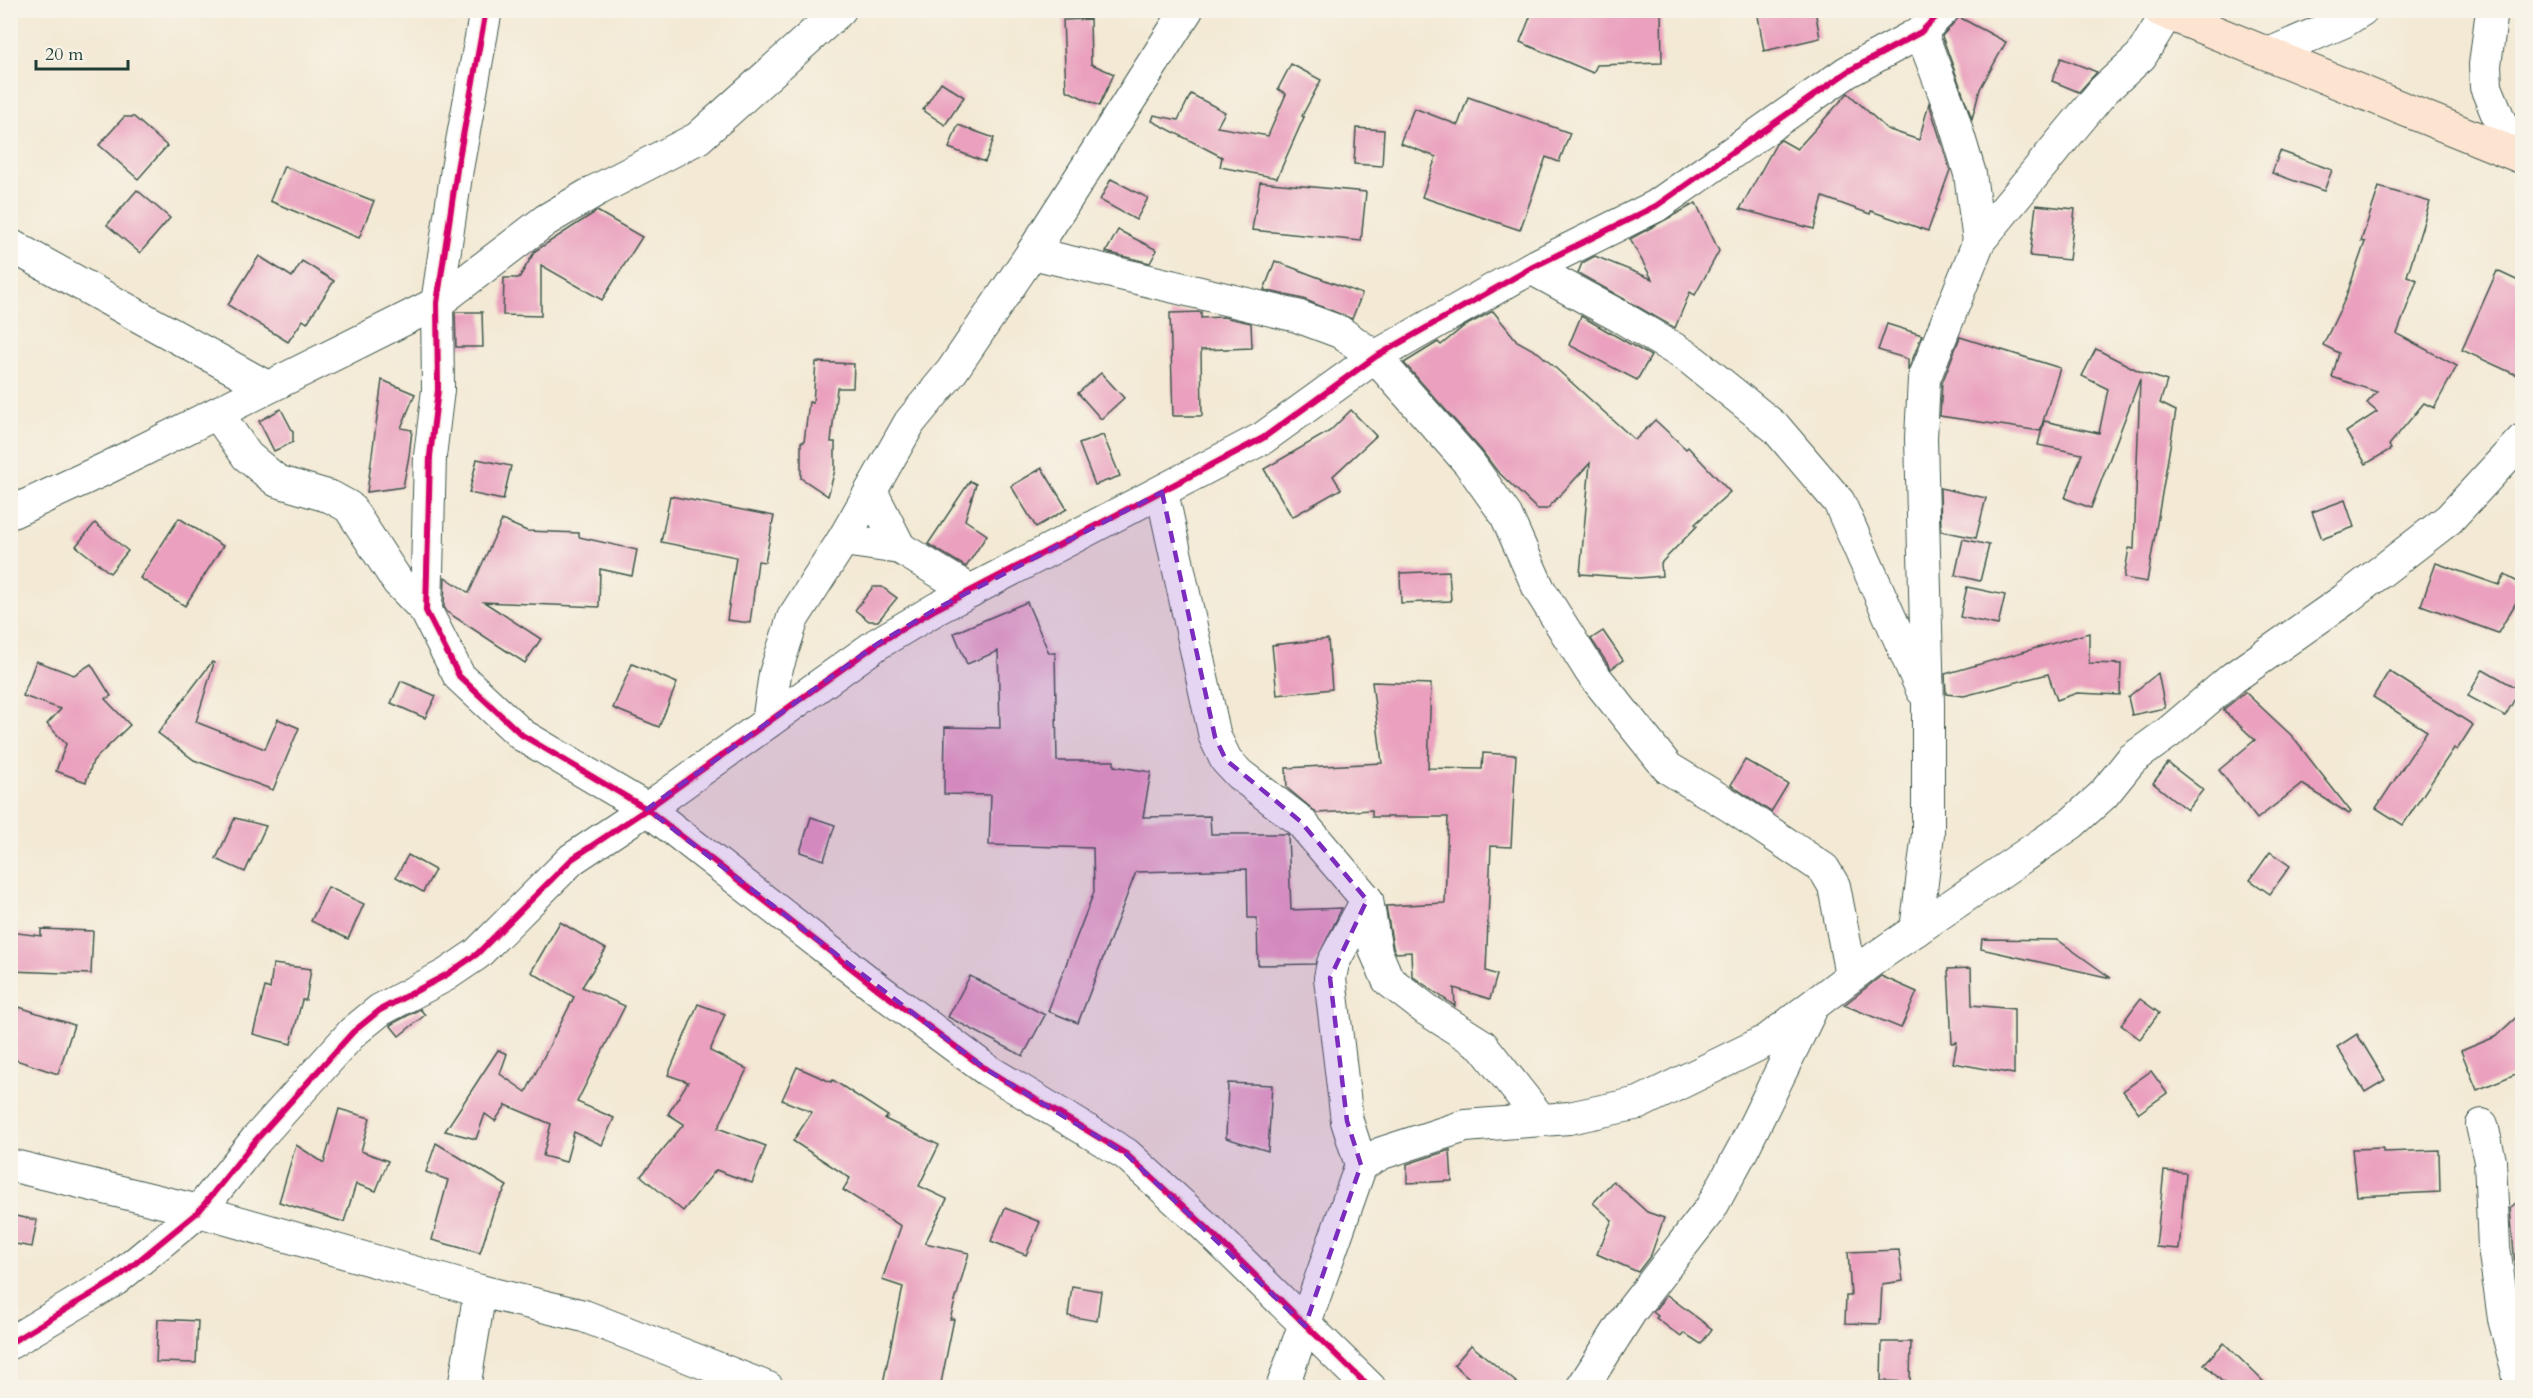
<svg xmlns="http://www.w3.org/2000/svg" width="2533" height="1398" viewBox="0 0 2533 1398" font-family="Cardo,serif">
<rect width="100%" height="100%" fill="#f7f3e8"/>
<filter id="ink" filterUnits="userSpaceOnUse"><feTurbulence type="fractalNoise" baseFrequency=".0167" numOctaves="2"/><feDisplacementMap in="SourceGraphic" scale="12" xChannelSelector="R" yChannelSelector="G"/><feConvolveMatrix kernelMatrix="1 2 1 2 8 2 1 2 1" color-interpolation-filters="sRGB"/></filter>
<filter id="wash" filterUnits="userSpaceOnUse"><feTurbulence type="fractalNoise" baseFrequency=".008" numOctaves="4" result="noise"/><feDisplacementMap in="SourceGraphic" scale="24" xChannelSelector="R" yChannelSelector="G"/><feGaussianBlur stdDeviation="1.35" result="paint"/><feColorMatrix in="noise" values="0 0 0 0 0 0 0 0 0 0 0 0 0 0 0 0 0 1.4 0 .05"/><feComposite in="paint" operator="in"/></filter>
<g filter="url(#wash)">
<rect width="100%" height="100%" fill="#f3e9d4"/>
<g id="blocks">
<g fill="#eaa0be">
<polygon points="1533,10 1661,10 1662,63 1597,65 1593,73 1520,42"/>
<polygon points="1757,10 1815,10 1820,38 1764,51"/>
<polygon points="1959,17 2006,42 1980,89 1972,119 1942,36"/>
<polygon points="1090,19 1091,64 1114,74 1099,106 1066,90 1063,20"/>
<polygon points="2061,58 2097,72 2079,92 2052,81"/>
<polygon points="1291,64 1321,80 1302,116 1304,117 1277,178 1220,167 1222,157 1152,121 1154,115 1178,120 1191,94 1225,112 1217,127 1268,136 1286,94 1278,89"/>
<polygon points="941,82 964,97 945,125 923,110"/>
<polygon points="1848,93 1887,129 1919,140 1929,103 1950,170 1928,231 1871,211 1870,214 1823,197 1814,229 1740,209 1776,144 1781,140 1797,149"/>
<polygon points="1468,97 1570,133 1559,162 1546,157 1520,230 1422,197 1436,157 1400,143 1414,108 1458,125"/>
<polygon points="124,117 134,117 167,146 138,179 99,145"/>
<polygon points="958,125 994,138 985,162 949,148"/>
<polygon points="1356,128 1384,130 1382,166 1354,164"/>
<polygon points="2280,151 2332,170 2324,191 2272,173"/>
<polygon points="284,166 374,201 359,238 270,201"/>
<polygon points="1111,179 1148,198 1136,220 1100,200"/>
<polygon points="1260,182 1366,192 1361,241 1252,230"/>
<polygon points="2379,187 2430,202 2407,276 2417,280 2397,334 2457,366 2434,408 2424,403 2389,445 2391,449 2366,464 2346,432 2377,412 2367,403 2377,392 2332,377 2339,353 2323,345 2346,297 2365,242 2361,241"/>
<polygon points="137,190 170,218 140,253 107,225"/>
<polygon points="1696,203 1719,251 1695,295 1690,292 1675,328 1578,273 1582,263 1595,256 1652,279 1630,239"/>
<polygon points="2036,205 2075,209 2069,260 2030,256"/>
<polygon points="597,211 642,237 602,300 541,265 541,316 503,315 504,278 519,278 535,251"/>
<polygon points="1118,230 1157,250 1150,263 1106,252"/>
<polygon points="259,256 292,277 302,261 334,281 307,323 303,320 288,342 228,305"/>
<polygon points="1275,261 1362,294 1352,319 1303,299 1264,290"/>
<polygon points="2497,271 2523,283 2523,378 2462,350"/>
<polygon points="1493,311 1517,341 1539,353 1635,440 1655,420 1686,449 1688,447 1730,492 1695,524 1697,526 1661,563 1662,576 1639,578 1580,574 1590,463 1547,509 1537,509 1497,471 1482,451 1404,363 1438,342 1441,345 1463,327"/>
<polygon points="455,312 482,312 483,347 456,347"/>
<polygon points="1201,312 1201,318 1223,317 1251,323 1252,348 1201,350 1202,416 1173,416 1170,313"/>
<polygon points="1581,316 1651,356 1637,380 1569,345"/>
<polygon points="1887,324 1922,335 1908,371 1908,359 1878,350"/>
<polygon points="1960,337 2060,368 2040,431 1940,416 1942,383"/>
<polygon points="2096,349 2141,372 2167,381 2160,403 2176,411 2147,582 2124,578 2129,548 2134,549 2140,379 2091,508 2065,498 2082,454 2038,445 2044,421 2099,433 2108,389 2082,376"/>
<polygon points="816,362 854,364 853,388 837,388 831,442 835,442 835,470 828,496 801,478 801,442 804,442 809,402 813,403"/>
<polygon points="1101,373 1124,398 1101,419 1078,393"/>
<polygon points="382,380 415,394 401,428 412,430 409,456 403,487 367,492"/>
<polygon points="281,409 293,432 293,442 274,451 259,421"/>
<polygon points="1351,410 1376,436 1333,476 1341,489 1292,517 1264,469 1330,431"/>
<polygon points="1103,435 1120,476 1095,485 1079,444"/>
<polygon points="477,459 511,466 503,500 469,493"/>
<polygon points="1042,468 1067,509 1036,527 1011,486"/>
<polygon points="970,481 976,484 965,520 987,535 966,567 928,544"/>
<polygon points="1940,488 1986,498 1976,538 1941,531"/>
<polygon points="670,496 774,516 765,562 758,561 750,623 727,620 736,557 661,542"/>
<polygon points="2345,500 2354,527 2322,539 2312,512"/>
<polygon points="179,518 223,546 185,606 140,578"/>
<polygon points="502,520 527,531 579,533 579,537 637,550 632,576 600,569 599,607 484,602 541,639 525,663 447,612 444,607 445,577 469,593"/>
<polygon points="95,523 128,551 110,573 76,546"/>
<polygon points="1963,539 1989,545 1980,581 1955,575"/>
<polygon points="2436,563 2499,585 2505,575 2523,585 2523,591 2498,633 2421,605"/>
<polygon points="1449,571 1451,601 1401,603 1400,573"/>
<polygon points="873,587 882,587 897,598 878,621 869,621 855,610"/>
<polygon points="1967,587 2005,595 1998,625 1960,617"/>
<polygon points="1027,602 1049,653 1055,653 1057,761 1114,761 1114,766 1151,772 1143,817 1210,816 1211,834 1288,834 1291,910 1342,908 1315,964 1258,965 1257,918 1248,918 1247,869 1136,872 1078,1023 1048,1011 1094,892 1093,848 989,845 991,795 944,794 945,727 1000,728 998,651 967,664 954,633"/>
<polygon points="1603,631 1623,660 1611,669 1591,639"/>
<polygon points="2089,633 2089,663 2121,664 2120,695 2077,693 2057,700 2048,674 1964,696 1946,694 1945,674"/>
<polygon points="1328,639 1332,689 1277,695 1272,645"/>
<polygon points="36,661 74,675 91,664 111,696 105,699 130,725 93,761 86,782 56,771 66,744 47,724 61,709 23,696"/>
<polygon points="212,662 214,663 196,722 265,749 278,719 299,728 273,790 194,760 158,733"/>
<polygon points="632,664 677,683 659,727 613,708"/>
<polygon points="2483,669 2520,690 2505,716 2468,696"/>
<polygon points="2389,671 2473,725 2457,750 2454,748 2403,825 2376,808 2427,731 2373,697"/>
<polygon points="2158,673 2165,708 2132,715 2128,697"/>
<polygon points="401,681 436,696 425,718 391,703"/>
<polygon points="1372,682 1431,684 1428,768 1482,769 1483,753 1516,755 1511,847 1491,846 1486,971 1497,975 1490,999 1454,988 1455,1006 1412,976 1411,952 1396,953 1393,947 1386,906 1445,903 1448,817 1372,817 1372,810 1317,813 1287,788 1286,768 1382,763"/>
<polygon points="2245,692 2291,735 2351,812 2349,814 2302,784 2257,819 2219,770 2255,740 2223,710"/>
<polygon points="1745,760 1788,784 1771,812 1731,785"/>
<polygon points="2168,763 2203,790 2187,810 2153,783"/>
<polygon points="811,817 835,825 824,860 800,852"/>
<polygon points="235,818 266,826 245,872 216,859"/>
<polygon points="2270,852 2290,866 2270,894 2250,880"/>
<polygon points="408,855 435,870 423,892 396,877"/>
<polygon points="328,887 364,904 348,939 311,921"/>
<polygon points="560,922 606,949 582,987 625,1006 577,1102 614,1118 602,1145 574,1132 566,1162 543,1156 551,1124 506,1105 495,1121 485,1114 476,1139 445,1131 498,1050 507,1054 500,1074 526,1092 574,997 531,972"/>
<polygon points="41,929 93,931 91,974 10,971 10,932 41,936"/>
<polygon points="1982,939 2058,940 2111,978 1981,949"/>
<polygon points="273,964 311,969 306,1000 302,1000 291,1044 253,1034 265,987 270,989"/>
<polygon points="1971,968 1972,1005 2014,1009 2014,1074 1953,1063 1957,1042 1952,1043 1948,969"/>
<polygon points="970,976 1045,1015 1023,1056 948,1017"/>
<polygon points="1881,976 1917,992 1901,1028 1844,1005"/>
<polygon points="2140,999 2159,1013 2140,1039 2121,1025"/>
<polygon points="698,1004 725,1014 710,1051 747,1069 718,1128 766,1146 752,1183 716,1170 683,1211 641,1176 684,1124 668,1114 688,1082 668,1075"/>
<polygon points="19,1007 74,1025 58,1074 10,1058 10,1033"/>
<polygon points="420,1009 425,1015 399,1036 390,1025"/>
<polygon points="2523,1011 2523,1071 2477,1090 2461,1051 2495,1037"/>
<polygon points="2357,1034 2385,1080 2365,1092 2337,1047"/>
<polygon points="797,1067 831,1082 833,1080 888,1116 885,1119 939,1145 919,1186 947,1199 925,1243 969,1253 950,1319 954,1319 940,1388 882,1388 903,1287 882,1280 901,1226 843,1190 850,1178 793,1141 812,1112 782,1100"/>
<polygon points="2151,1071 2167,1093 2139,1113 2123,1091"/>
<polygon points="1228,1083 1272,1085 1268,1151 1226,1138"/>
<polygon points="339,1109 370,1118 361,1151 388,1161 376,1191 356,1184 344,1222 279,1202 296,1145 324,1163"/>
<polygon points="436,1143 507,1186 495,1206 480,1253 432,1240 448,1180 426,1172"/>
<polygon points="2383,1148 2383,1152 2439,1150 2440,1192 2357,1196 2352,1149"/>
<polygon points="1450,1150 1452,1181 1407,1183 1407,1164"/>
<polygon points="2164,1171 2186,1173 2179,1249 2156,1247"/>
<polygon points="1613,1181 1647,1212 1664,1218 1651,1255 1638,1272 1597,1254 1612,1220 1593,1203"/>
<polygon points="2523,1197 2523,1264 2515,1265 2510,1208"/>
<polygon points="1005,1208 1040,1222 1026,1255 991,1241"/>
<polygon points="10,1215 37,1220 32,1247 10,1243"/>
<polygon points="1899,1250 1903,1281 1882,1284 1880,1324 1845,1323 1846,1296 1851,1296 1848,1252"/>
<polygon points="1072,1286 1101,1291 1097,1321 1068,1316"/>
<polygon points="1667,1295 1712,1329 1701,1344 1684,1333 1681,1337 1656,1318 1658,1316 1653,1312"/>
<polygon points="158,1319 198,1321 196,1363 156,1362"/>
<polygon points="1882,1342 1911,1342 1910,1382 1881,1381"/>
<polygon points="2224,1343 2270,1388 2229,1388 2204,1364"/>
<polygon points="1471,1345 1523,1388 1481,1388 1454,1365"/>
</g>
</g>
</g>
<g filter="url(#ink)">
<use href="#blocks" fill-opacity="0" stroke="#3f574c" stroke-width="1.5"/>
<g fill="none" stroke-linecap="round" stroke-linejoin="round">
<g stroke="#3f574c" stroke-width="34">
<g id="street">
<polyline points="486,10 457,169 437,303 438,390 430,456 426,611 459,676 522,735 647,809 874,986 987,1070 1126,1154 1206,1227 1370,1388"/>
<polyline points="2492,10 2485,65 2486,87 2513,153"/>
<polyline points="2271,53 2343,22 2362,10"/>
<polyline points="1979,241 2104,90 2141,56 2169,10"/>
<polyline points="10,245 267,387"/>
<polyline points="1032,253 1297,316 1340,332 1375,357 1469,463 1506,515 1539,589 1591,672 1668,768 1732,807 1824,869 1834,886 1851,975"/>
<polyline points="1531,268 1621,317 1688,357 1776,428 1839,502 1922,690"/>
<polyline points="217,413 247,456 277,481 331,497 349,507 398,582 426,611"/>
<polyline points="871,491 900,548"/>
<polyline points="1162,492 1215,737 1226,760 1239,774 1300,821 1367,900 1376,952 1388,980 1427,1010 1482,1045 1541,1120"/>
<polyline points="10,513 105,469 437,303 546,220 595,191 698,138 840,10"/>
<polyline points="843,540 900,548 971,591"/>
<polyline points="768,722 775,674 793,618 843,540 910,422 952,371 1032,253 1187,10"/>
<polyline points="1916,930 1928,834 1928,704 1921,438 1924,379 1979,241 1970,174 1951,111 1921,32"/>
<polyline points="2482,1125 2490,1161 2494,1247 2504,1319 2522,1388"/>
<polyline points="10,1165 199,1211 480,1291 584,1316 768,1388"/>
<polyline points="1361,1165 1347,1121 1330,978 1333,963 1367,900"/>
<polyline points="10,1343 115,1280 199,1211 256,1140 353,1032 380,1010 446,975 477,954 572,859 647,809 877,644 936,609 1263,438 1375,357 1531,268 1656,206 1847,72 1921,32 1943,10"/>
<polyline points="464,1388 480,1291"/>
<polyline points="1282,1388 1361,1165 1382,1153 1465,1126 1569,1118 1639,1103 1766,1041 1878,956 2072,823 2103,795 2132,759 2168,733 2234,677 2344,600 2449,519 2522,440"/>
<polyline points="1582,1388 1631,1311 1711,1208 1744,1147 1810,1012"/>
</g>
</g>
<g stroke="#3f574c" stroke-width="35">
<polyline id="secondary" points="2160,10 2522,157"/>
</g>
<use href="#street" stroke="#fff" stroke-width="32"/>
<use href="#secondary" stroke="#fde4d0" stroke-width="33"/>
<g stroke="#f7f3e8" stroke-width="10">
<g id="cycleway">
<polyline points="486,10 457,169 437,303 438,390 430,456 426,611 459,676 522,735 647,809 874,986 987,1070 1126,1154 1206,1227 1370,1388"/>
<polyline points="10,1343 115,1280 199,1211 256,1140 353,1032 380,1010 446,975 477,954 572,859 647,809 877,644 936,609 1263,438 1375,357 1531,268 1656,206 1847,72 1921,32 1943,10"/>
</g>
</g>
<use href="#cycleway" stroke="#d6006c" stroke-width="6"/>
</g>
</g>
<path fill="#7b2cbf" fill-opacity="0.2" stroke="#7b2cbf" stroke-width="4.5" stroke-dasharray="12 8" stroke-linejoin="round" d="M 1162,492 L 1215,737 L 1226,760 L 1300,821 L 1367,900 L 1330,978 L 1347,1121 L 1361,1165 L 1305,1326 L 1126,1154 L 987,1070 L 647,809 L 877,644 L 936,609 Z"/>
<rect width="2533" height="1398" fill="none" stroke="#f7f3e8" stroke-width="36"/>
<path d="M36 60v9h92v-9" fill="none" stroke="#1f3d34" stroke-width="3"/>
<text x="45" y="60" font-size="18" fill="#1f3d34" stroke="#f7f3e8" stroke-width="4.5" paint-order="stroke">20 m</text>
</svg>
